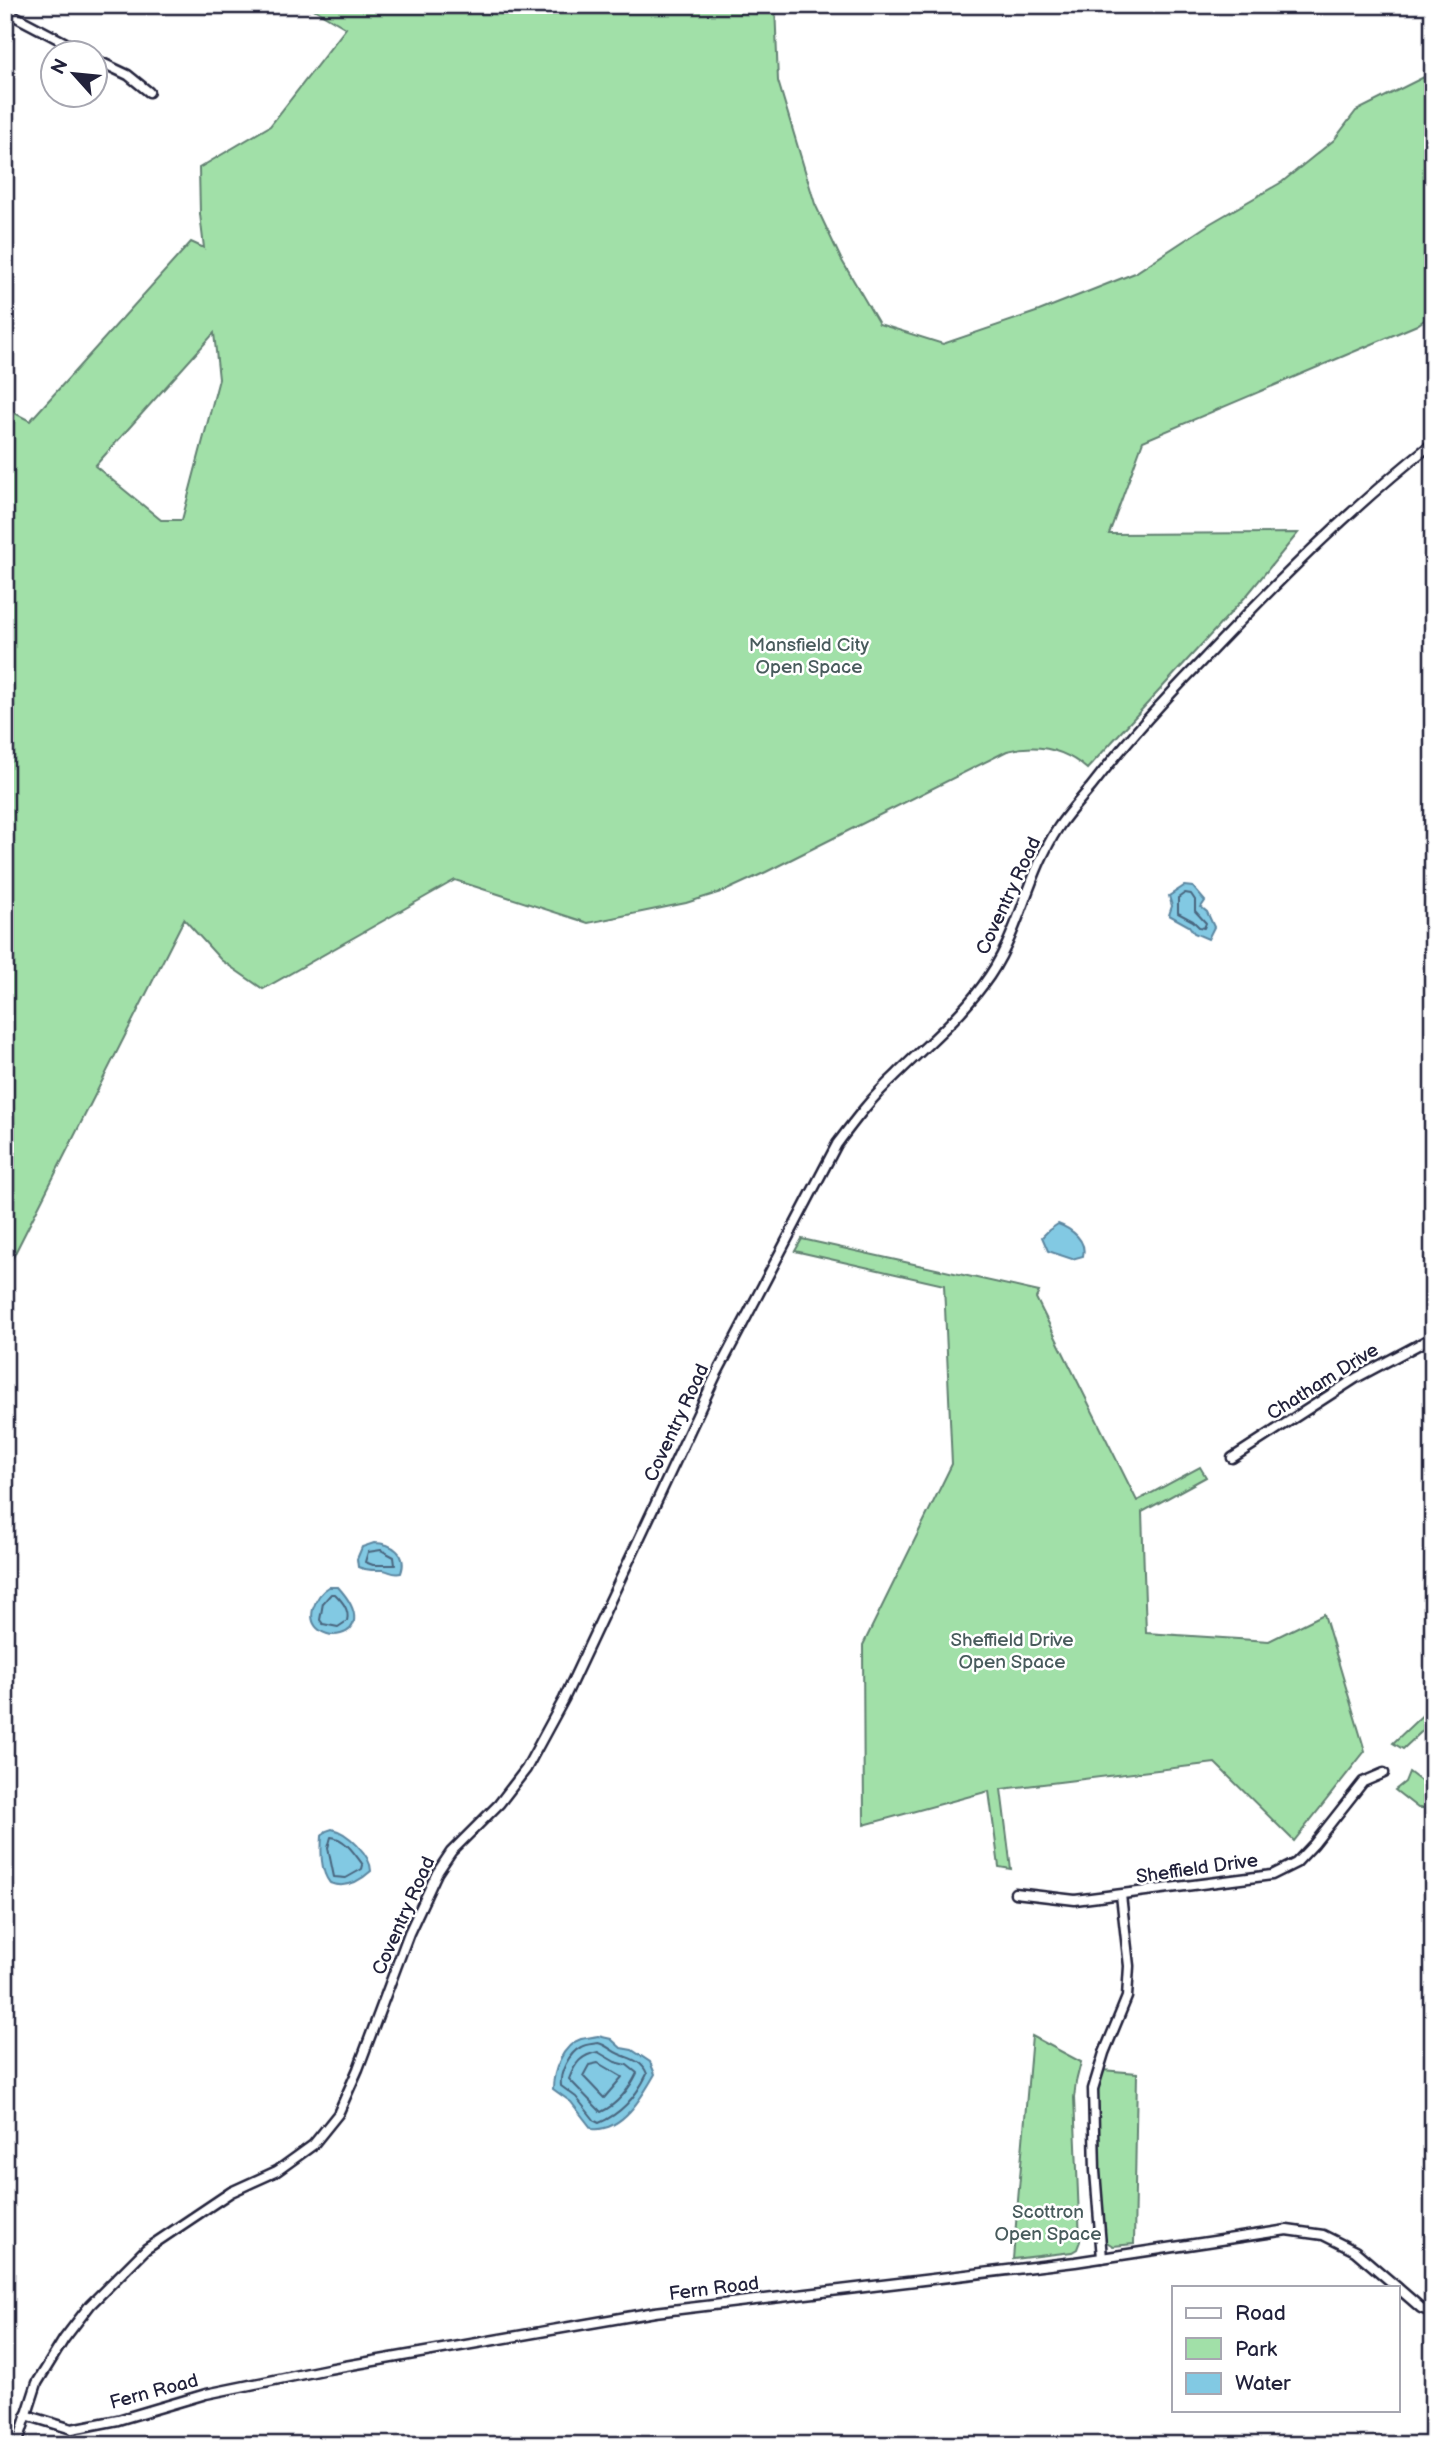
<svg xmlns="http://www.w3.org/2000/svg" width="1438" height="2450" viewBox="0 0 1438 2450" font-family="'Balsamiq Sans',sans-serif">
<rect width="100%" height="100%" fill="#fff"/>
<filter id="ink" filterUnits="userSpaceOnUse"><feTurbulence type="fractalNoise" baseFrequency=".0143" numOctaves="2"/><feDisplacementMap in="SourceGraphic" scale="14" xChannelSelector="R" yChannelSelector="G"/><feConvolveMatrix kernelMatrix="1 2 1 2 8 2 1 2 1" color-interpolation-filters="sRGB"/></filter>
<g filter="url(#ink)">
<g fill="#a1e0a8" stroke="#628172" stroke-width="2" fill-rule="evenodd">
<path d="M 307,5 L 775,5 L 778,81 L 815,204 L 841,259 L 879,324 L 943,344 L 1039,311 L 1135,273 L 1211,223 L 1282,182 L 1334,140 L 1356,111 L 1426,76 L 1433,75 L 1433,314 L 1417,325 L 1143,441 L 1109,534 L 1298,533 L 1248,594 L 1087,769 C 1064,749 1037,743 1007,751 L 766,872 L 727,890 L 686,903 L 588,923 L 455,880 L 263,989 L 221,960 L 184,919 L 5,1273 L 5,408 L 30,421 L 191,242 L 204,248 L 200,214 L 199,168 L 270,126 L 346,28 ZM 214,333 L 219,379 L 182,520 L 161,520 L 95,466 Z"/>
<polygon points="802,1239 1039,1292 1036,1298 1137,1501 1200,1467 1206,1477 1142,1512 1146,1633 1269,1641 1324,1614 1365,1751 1294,1841 1215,1763 1001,1789 1011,1869 999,1867 989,1791 864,1825 863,1645 952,1464 944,1285 795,1251"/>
<polygon points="1433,1705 1433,1721 1403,1749 1393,1743"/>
<polygon points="1409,1772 1426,1785 1433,1785 1433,1808 1418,1808 1395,1790 1405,1782"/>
<polygon points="1032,2036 1081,2062 1076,2082 1074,2098 1080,2241 1077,2249 1072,2252 1013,2259"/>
<polygon points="1102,2070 1137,2073 1134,2244 1113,2246 1105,2241 1102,2221 1097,2097"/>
</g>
<g fill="#82c9e3" stroke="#5c86a0" stroke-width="2">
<polygon points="1184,886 1193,887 1205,901 1201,907 1207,912 1214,927 1208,939 1194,933 1189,926 1169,915 1172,906 1169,896"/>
<path d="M 1058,1224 C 1072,1229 1087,1241 1083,1256 L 1072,1259 L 1048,1251 L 1042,1237 L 1049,1230 Z"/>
<path d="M 374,1543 C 392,1543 408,1554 401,1573 C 393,1575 390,1571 383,1570 C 373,1570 368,1571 358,1567 L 357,1559 L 362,1547 Z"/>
<path d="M 329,1587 L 338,1587 C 389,1643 303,1649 313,1609 C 316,1599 320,1592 329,1587 Z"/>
<path d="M 332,1829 C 347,1832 371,1855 371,1871 C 360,1881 345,1889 330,1883 C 320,1871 321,1850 322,1836 L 326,1831 Z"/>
<path d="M 598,2036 L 611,2039 L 621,2048 L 632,2050 L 650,2062 L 655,2074 C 642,2097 622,2132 592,2129 L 571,2102 L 553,2089 C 553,2072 562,2045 581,2039 C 586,2038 593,2037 598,2036 Z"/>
</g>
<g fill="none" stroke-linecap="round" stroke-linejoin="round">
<g stroke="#48657e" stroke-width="2">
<polygon points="1185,893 1191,894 1195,900 1195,911 1206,923 1204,928 1199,927 1193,921 1178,913 1178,898"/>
<polygon points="381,1550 394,1557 395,1565 373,1565 365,1562 368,1552"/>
<path d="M 331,1594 L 335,1594 C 342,1601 350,1610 347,1621 L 338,1627 L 323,1624 L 320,1620 L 323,1603 Z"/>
<path d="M 331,1837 C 345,1838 355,1854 363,1865 L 362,1869 L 346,1878 L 334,1877 L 328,1848 Z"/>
<path d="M 598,2043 C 607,2045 611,2051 619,2054 C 630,2059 642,2060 647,2074 C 637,2095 621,2114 599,2123 L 595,2121 L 576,2097 L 561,2086 C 559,2073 569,2053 581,2047 C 585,2044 593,2044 598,2043 Z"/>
<path d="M 598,2052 L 615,2062 L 627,2065 L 637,2073 C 630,2088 617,2105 601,2112 L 569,2079 C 575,2063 581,2055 598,2052 Z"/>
<polygon points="598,2063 622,2077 604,2098 583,2076 589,2065"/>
</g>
<g stroke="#22223b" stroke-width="13">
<g id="minor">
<polyline points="5,11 83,52"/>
<polyline points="94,59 128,75 149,92"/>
<polyline points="1232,1458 1356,1378 1433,1337"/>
<polyline points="1015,1893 1075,1900 1272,1875 1296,1863 1314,1844 1363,1782 1384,1773"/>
<polyline points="1102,2258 1095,2171 1093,2089 1104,2053 1127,1997 1129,1966 1121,1895"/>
<polyline points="1398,2288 1421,2308 1433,2313"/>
<polyline points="26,2415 72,2429 118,2420 206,2394 328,2369 655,2312 1075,2262 1287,2230 1323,2235 1355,2251 1397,2287"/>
<path d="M 17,2445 L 37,2383 L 64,2339 L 90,2305 L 146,2249 L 231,2192 L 277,2171 L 313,2145 L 338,2114 L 358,2069 L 409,1933 L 437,1873 L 451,1852 L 499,1804 L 526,1769 L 564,1699 L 716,1375 L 837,1144 C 855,1120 873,1096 895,1076 C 925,1046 958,1019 983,985 C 1019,938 1026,877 1058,828 C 1067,814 1080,800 1091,787 C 1124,744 1161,703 1199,664 C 1273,586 1348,510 1433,443"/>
</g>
</g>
<use href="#minor" stroke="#fff" stroke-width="8"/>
</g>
</g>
<g text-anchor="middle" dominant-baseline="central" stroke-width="5" stroke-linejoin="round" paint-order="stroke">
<g font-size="19" fill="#485b5c" stroke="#fff">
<text x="809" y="645">Mansfield City<tspan x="809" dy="22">Open Space</tspan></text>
<text x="1012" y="1640">Sheffield Drive<tspan x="1012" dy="22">Open Space</tspan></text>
<text x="1048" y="2212">Scottron<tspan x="1048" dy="22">Open Space</tspan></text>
</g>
<g font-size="19" fill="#22223b" stroke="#fff">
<text transform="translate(1009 896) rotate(-65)">Coventry Road</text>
<text transform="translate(1323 1382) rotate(-32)">Chatham Drive</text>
<text transform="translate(677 1423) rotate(-65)">Coventry Road</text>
<text transform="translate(1197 1869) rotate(-8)">Sheffield Drive</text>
<text transform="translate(404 1916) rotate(-66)">Coventry Road</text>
<text transform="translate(714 2289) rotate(-7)">Fern Road</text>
<text transform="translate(154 2392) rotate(-15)">Fern Road</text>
</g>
</g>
<rect width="1438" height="2450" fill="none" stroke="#fff" stroke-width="28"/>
<rect x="14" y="14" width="1410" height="2422" fill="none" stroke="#22223b" stroke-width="2.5" filter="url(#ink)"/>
<rect x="1172" y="2286" width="228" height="126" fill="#ffffff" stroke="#a7a7b1" stroke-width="2"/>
<rect x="1186" y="2308" width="35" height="10" fill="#ffffff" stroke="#a7a7b1" stroke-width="2"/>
<text x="1235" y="2320" font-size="21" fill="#22223b">Road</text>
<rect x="1186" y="2338" width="35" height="21" fill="#a1e0a8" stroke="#a7a7b1" stroke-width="2"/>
<text x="1235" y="2356" font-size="21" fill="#22223b">Park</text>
<rect x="1186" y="2373" width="35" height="21" fill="#82c9e3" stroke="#a7a7b1" stroke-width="2"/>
<text x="1235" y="2390" font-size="21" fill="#22223b">Water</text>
<g transform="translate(74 74) rotate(297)"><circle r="33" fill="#ffffff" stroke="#a7a7b1" stroke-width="2"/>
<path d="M0-5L12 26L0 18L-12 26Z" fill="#22223b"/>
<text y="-10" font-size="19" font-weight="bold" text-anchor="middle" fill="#22223b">N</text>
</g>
</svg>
